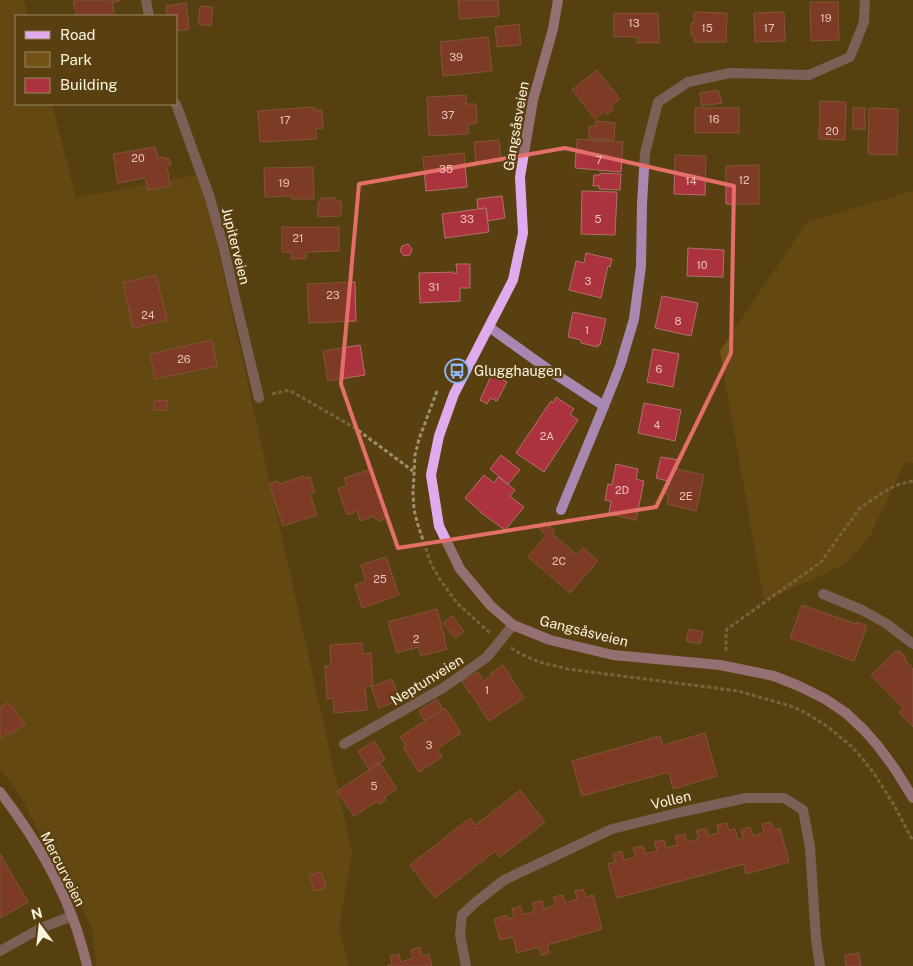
<svg xmlns="http://www.w3.org/2000/svg" width="913" height="966" viewBox="0 0 913 966" font-family="'Public Sans',sans-serif">
<rect width="100%" height="100%" fill="#584010"/>
<g fill="#725215">
<polygon points="0,0 24,0 28,16 16,16 16,104 52,104 76,198 201,174 352,852 339,928 349,966 96,966 92,927 17,791 0,769"/>
<polygon points="913,191 913,463 905,462 870,536 846,564 764,601 720,351 807,222"/>
</g>
<g fill="#ab333e" stroke="#b46f6f">
<polygon points="74,0 121,0 112,3 115,16 77,16 73,2 75,2"/>
<polygon points="458,0 498,0 499,16 460,19"/>
<polygon points="810,2 838,2 839,40 811,41"/>
<polygon points="186,3 189,29 176,31 176,16 167,16 166,6"/>
<polygon points="200,6 213,7 211,26 198,24"/>
<polygon points="694,12 727,13 726,42 694,42 694,35 691,35 691,23 694,23"/>
<polygon points="784,12 785,41 755,42 754,13"/>
<polygon points="614,13 658,13 659,43 637,43 637,37 614,37"/>
<polygon points="519,24 521,45 497,47 495,27"/>
<polygon points="488,37 492,71 443,76 440,42"/>
<polygon points="597,70 620,99 610,107 613,110 607,115 604,111 595,119 572,90"/>
<polygon points="718,90 722,103 702,106 700,93"/>
<polygon points="466,95 466,104 476,104 477,123 468,124 468,134 429,136 427,97"/>
<polygon points="820,101 846,102 845,140 819,139"/>
<polygon points="314,107 314,110 322,110 323,128 316,129 316,139 260,142 258,111"/>
<rect x="695" y="108" width="44" height="25"/>
<rect x="853" y="108" width="12" height="21"/>
<polygon points="869,108 898,109 897,155 868,154"/>
<polygon points="596,121 615,123 614,140 589,138 589,126 596,126"/>
<polygon points="577,139 623,142 621,172 575,168"/>
<polygon points="499,140 501,160 476,163 474,142"/>
<polygon points="155,147 158,158 165,157 165,159 169,158 171,165 167,166 170,186 148,190 145,178 118,183 113,154"/>
<polygon points="464,153 467,187 426,191 423,157"/>
<polygon points="675,155 706,156 705,195 674,194"/>
<polygon points="759,165 759,204 726,204 726,166"/>
<polygon points="313,167 314,199 292,199 292,196 265,197 264,168"/>
<polygon points="600,173 621,174 620,190 599,189 599,186 593,186 594,175 600,175"/>
<polygon points="582,191 617,192 615,235 581,234"/>
<polygon points="502,196 505,218 488,221 486,208 478,209 477,199"/>
<polygon points="321,198 336,198 336,201 341,201 341,216 318,217 318,202 322,202"/>
<polygon points="486,208 489,232 445,238 442,214"/>
<polygon points="282,227 339,227 339,251 306,252 306,259 291,259 291,252 282,252"/>
<polygon points="408,244 412,249 410,255 404,256 400,251 402,246"/>
<polygon points="688,248 724,250 723,277 687,276"/>
<polygon points="586,253 612,259 610,267 608,266 601,298 569,290 576,261 584,263"/>
<polygon points="456,264 470,264 470,288 460,288 460,301 420,303 419,273 454,272 454,274 457,273"/>
<polygon points="156,275 167,320 133,328 123,283"/>
<polygon points="355,282 356,321 309,323 307,284"/>
<polygon points="662,296 698,303 691,336 655,328"/>
<polygon points="573,312 606,319 600,345 598,344 598,347 581,343 581,340 568,337"/>
<polygon points="212,340 217,366 155,379 150,354"/>
<polygon points="360,345 365,375 328,381 323,351"/>
<polygon points="653,349 679,354 673,387 647,382"/>
<polygon points="492,374 507,382 497,401 490,398 487,404 480,400"/>
<polygon points="556,397 574,409 570,414 578,420 544,472 516,453 551,401 553,403"/>
<polygon points="167,400 167,410 154,410 154,401"/>
<polygon points="644,403 681,410 675,441 638,433"/>
<polygon points="501,455 520,470 508,484 490,469"/>
<polygon points="661,457 679,460 677,469 704,475 696,511 667,504 669,495 665,494 667,484 671,484 668,484 668,481 656,478"/>
<polygon points="616,464 638,469 636,479 644,481 636,520 609,514 611,501 605,500 608,484 612,485"/>
<polygon points="371,469 387,512 385,512 386,515 384,519 380,521 375,519 374,516 360,521 357,511 347,515 338,489 347,485 344,478"/>
<polygon points="484,475 494,483 498,477 508,484 515,490 510,496 524,507 505,530 480,512 481,512 465,498"/>
<polygon points="304,476 305,478 310,477 315,492 310,494 317,515 283,526 269,484 278,481 279,484"/>
<polygon points="544,522 555,531 552,534 577,555 583,548 598,561 570,593 528,557 546,535 539,528"/>
<polygon points="386,557 399,595 362,608 355,585 366,581 361,565"/>
<polygon points="802,605 856,624 857,622 867,626 854,661 790,638"/>
<polygon points="437,609 445,639 444,640 447,649 421,656 418,647 397,653 388,622"/>
<polygon points="452,616 464,631 455,638 443,623"/>
<polygon points="689,629 703,632 700,644 686,641"/>
<polygon points="362,643 363,654 371,653 373,686 365,686 367,710 334,713 333,698 327,699 325,666 331,666 330,645"/>
<polygon points="899,650 906,658 904,659 913,669 913,727 899,712 903,708 871,675 896,651 897,652"/>
<polygon points="503,665 524,698 489,721 470,692 469,693 462,681 478,672 484,681 492,675 491,673"/>
<polygon points="392,679 400,700 379,708 371,687"/>
<polygon points="437,699 443,710 425,721 419,711"/>
<polygon points="8,702 25,724 10,735 8,733 0,739 0,708"/>
<polygon points="445,708 461,733 437,749 442,757 419,772 403,747 406,745 400,737"/>
<polygon points="705,733 717,776 673,789 669,772 582,796 572,761 660,736 663,745"/>
<polygon points="374,741 385,759 369,769 358,751"/>
<polygon points="380,763 397,789 384,797 386,800 380,804 378,801 354,816 337,791"/>
<polygon points="520,790 545,822 500,857 495,851 435,898 410,865 470,818 476,825"/>
<polygon points="771,822 774,830 780,828 789,862 746,874 744,864 617,898 608,864 615,862 613,854 622,851 624,860 636,857 633,848 643,846 645,854 657,851 654,842 664,840 666,848 678,845 675,836 685,834 687,842 699,839 696,831 706,828 708,836 719,833 717,825 727,823 729,831 735,829 738,840 743,838 741,830 750,827 753,836 764,832 762,824"/>
<polygon points="0,854 28,902 0,918"/>
<polygon points="321,872 326,888 314,891 309,875"/>
<polygon points="583,889 586,897 593,895 602,929 547,945 549,953 541,955 539,947 517,953 513,937 500,940 494,919 507,915 508,919 514,917 512,909 520,906 523,915 535,911 532,903 542,901 544,909 556,905 553,897 563,895 565,903 577,899 575,891"/>
<polygon points="420,947 422,956 429,954 432,966 387,966 392,964 390,956 399,954 401,962 413,958 411,950"/>
<polygon points="859,953 861,966 846,966 845,955"/>
</g>
<g fill="none" stroke-linecap="round" stroke-linejoin="round">
<g stroke="#a18f6c" stroke-width="3" stroke-dasharray="4 2.5" stroke-linecap="butt">
<polyline points="437,391 419,439 415,455 413,493 414,509 417,522 431,564 439,578 457,603 490,633"/>
<polyline points="272,394 289,390 355,428 413,471"/>
<polyline points="511,648 521,654 539,662 568,669 738,691 791,706 806,713 828,727 851,746 862,758 875,775 894,805 913,841"/>
<polyline points="726,651 726,633 727,629 821,562 859,509 882,493 897,485 913,481"/>
</g>
<polyline stroke="#a887b0" stroke-width="10" points="0,951 41,928 72,916"/>
<g stroke="#a887b0" stroke-width="10">
<polyline points="146,0 149,16"/>
<polyline points="176,104 210,198 224,249 235,298 259,398"/>
<polyline points="489,327 552,372 604,406 620,366 634,319 641,266 642,204 645,153 658,102 688,82 730,73 809,75 850,57 864,22 865,0"/>
<polyline points="561,510 604,406"/>
<polyline points="823,594 862,610 887,624 913,644"/>
<polyline points="344,744 443,688 487,657 513,625"/>
<polyline points="466,966 460,935 462,915 476,902 504,880 612,829 681,812 746,798 784,798 803,810 810,847 816,939 820,966"/>
</g>
<g stroke="#e0abec" stroke-width="10">
<polyline points="558,0 553,29 533,100 520,177 523,233 513,280 454,394 439,436 431,475 439,526 460,569 491,606 513,625 550,640 613,655 720,665 774,676 799,686 825,699 846,713 864,730 878,746 895,769 913,798"/>
<path d="M 0,792 C 33,835 61,881 78,933 C 81,944 85,955 87,966"/>
</g>
</g>
<path d="M0 0H913V966H0ZM 565,148 L 734,186 L 731,353 L 656,507 L 398,548 L 341,384 L 359,184 Z" fill="#584010" fill-opacity=".55" fill-rule="evenodd"/>
<path fill="none" stroke="#e46f69" stroke-width="4" stroke-linejoin="round" d="M 565,148 L 734,186 L 731,353 L 656,507 L 398,548 L 341,384 L 359,184 Z"/>
<defs>
<g id="bus-ring" transform="scale(1.25)"><circle r="9.5" fill="#584010" stroke="#8eb8fd" stroke-width="1.5"/><path d="M-5-6H5V4H4V6H2V4H-2V6H-4V4H-5ZM-3.5-4V0h7V-4ZM-3.5 1.2v1.5H-2V1.2ZM2 1.2v1.5H3.5V1.2Z" fill="#8eb8fd"/></g>
</defs>
<g fill-rule="evenodd">
<use href="#bus-ring" x="457" y="371"/>
</g>
<g text-anchor="middle" dominant-baseline="central" stroke-width="4.5" stroke-linejoin="round" paint-order="stroke">
<g font-size="11" fill="#e9c3b8">
<text x="826" y="18">19</text>
<text x="634" y="23">13</text>
<text x="707" y="28">15</text>
<text x="769" y="28">17</text>
<text x="456" y="57">39</text>
<text x="448" y="115">37</text>
<text x="714" y="119">16</text>
<text x="285" y="120">17</text>
<text x="832" y="131">20</text>
<text x="138" y="158">20</text>
<text x="599" y="160">7</text>
<text x="446" y="169">35</text>
<text x="744" y="180">12</text>
<text x="691" y="181">14</text>
<text x="284" y="183">19</text>
<text x="467" y="219">33</text>
<text x="598" y="219">5</text>
<text x="298" y="238">21</text>
<text x="702" y="265">10</text>
<text x="588" y="281">3</text>
<text x="434" y="287">31</text>
<text x="333" y="295">23</text>
<text x="148" y="315">24</text>
<text x="678" y="321">8</text>
<text x="587" y="330">1</text>
<text x="184" y="359">26</text>
<text x="659" y="369">6</text>
<text x="657" y="425">4</text>
<text x="547" y="436">2A</text>
<text x="622" y="490">2D</text>
<text x="686" y="496">2E</text>
<text x="559" y="561">2C</text>
<text x="380" y="579">25</text>
<text x="416" y="639">2</text>
<text x="487" y="690">1</text>
<text x="429" y="745">3</text>
<text x="374" y="786">5</text>
</g>
<g font-size="14" fill="#fef3e1" stroke="#584010">
<text transform="translate(516 126) rotate(-80)">Gangsåsveien</text>
<text transform="translate(236 246) rotate(76)">Jupiterveien</text>
<text transform="translate(584 631) rotate(14)">Gangsåsveien</text>
<text transform="translate(427 680) rotate(-32)">Neptunveien</text>
<text transform="translate(671 800) rotate(-13)">Vollen</text>
<text transform="translate(63 869) rotate(63)">Mercurveien</text>
</g>
<g font-size="14" fill="#fef3e1" stroke="#584010" text-anchor="start">
<text x="474" y="371">Glugghaugen</text>
</g>
</g>
<rect x="15" y="15" width="162" height="90" fill="#584010" stroke="#9a8864"/>
<rect x="25" y="31" width="25" height="8" fill="#e0abec" stroke="#9a8864"/>
<text x="60" y="40" font-size="15" fill="#fef3e1">Road</text>
<rect x="25" y="52" width="25" height="15" fill="#725215" stroke="#9a8864"/>
<text x="60" y="65" font-size="15" fill="#fef3e1">Park</text>
<rect x="25" y="78" width="25" height="15" fill="#ab333e" stroke="#9a8864"/>
<text x="60" y="90" font-size="15" fill="#fef3e1">Building</text>
<g transform="translate(40 926) rotate(345)" stroke="#584010" stroke-width="4" paint-order="stroke">
<path d="M0-4L9 19L0 12L-9 19Z" fill="#fef3e1"/>
<text y="-8" font-size="14" font-weight="bold" text-anchor="middle" fill="#fef3e1">N</text>
</g>
</svg>
